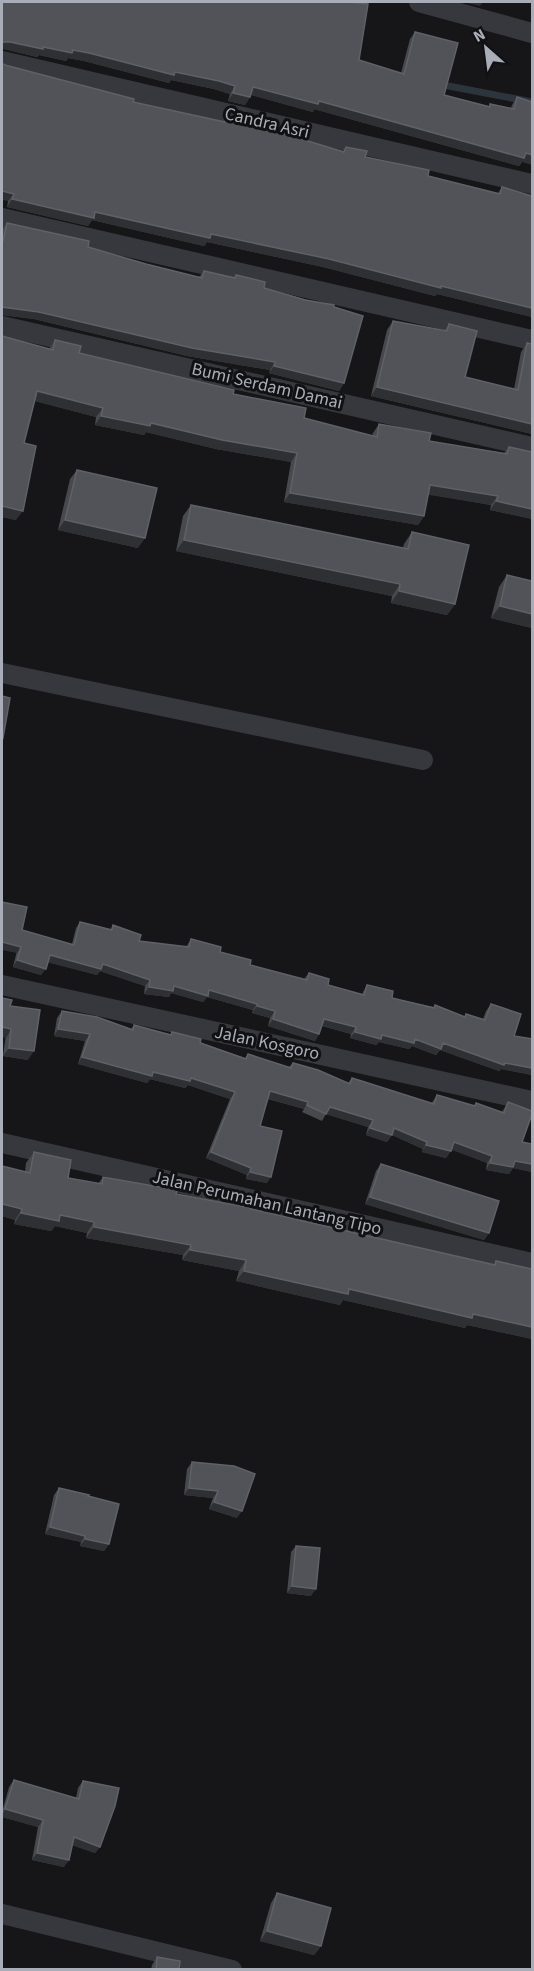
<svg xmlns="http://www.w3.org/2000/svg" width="534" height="1971" viewBox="0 0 534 1971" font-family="'Source Sans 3',sans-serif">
<rect width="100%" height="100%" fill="#161618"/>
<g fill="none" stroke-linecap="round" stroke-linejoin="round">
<polyline stroke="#2c353c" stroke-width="7" points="438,84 532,102"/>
<g stroke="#37383d" stroke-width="20">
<polyline points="419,2 532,33"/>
<polyline points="2,61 532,184"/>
<polyline points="2,218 532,340"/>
<polyline points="2,326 532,447"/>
<polyline points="2,673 423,760"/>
<polyline points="2,985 532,1101"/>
<polyline points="2,1143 532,1263"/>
<polyline points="2,1914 232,1970"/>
</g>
</g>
<g fill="#47494d">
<polygon points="2,2 359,60 401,73 410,39 415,32 444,95 489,106 490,104 511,108 512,105 517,97 522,162 519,166 314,109 313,112 251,95 245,105 228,101 230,94 214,89 171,80 169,83 84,61 68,58 66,61 39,55 37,57 4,49 2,49"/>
<polygon points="5,65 133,102 223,122 227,116 342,152 346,147 365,157 428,176 498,193 502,187 532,196 532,317 437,294 435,296 323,267 207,242 204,246 92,220 88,226 7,207 8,201"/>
<polygon points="7,223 146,264 199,277 204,271 234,278 236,275 264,288 334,307 344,383 339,391 269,373 270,370 187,356 34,319 2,315 2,230"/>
<polygon points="393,321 444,331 449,324 465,377 514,389 521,352 527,343 532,344 532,434 371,396 387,330"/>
<polygon points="2,336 49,349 55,340 79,353 233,394 304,418 372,436 373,433 379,424 429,441 504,453 509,447 532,452 532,519 490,510 491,505 428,494 424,516 418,525 284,502 291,462 216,449 146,432 144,435 95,425 96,417 35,401 24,443 16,520 2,517"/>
<polygon points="77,470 138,548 58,530 70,479"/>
<polygon points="191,505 403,548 404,544 412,532 455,604 447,615 391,603 392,596 176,551 183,516"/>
<polygon points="507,575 532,581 532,628 491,618 499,587"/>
<polygon points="80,922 110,930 113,925 139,941 186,947 191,939 250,965 304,979 309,973 328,985 362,995 363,992 367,985 392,998 434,1007 435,1005 464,1017 466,1014 483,1019 486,1011 491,1004 514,1036 532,1039 532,1075 501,1069 499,1071 440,1050 436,1055 412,1046 409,1049 379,1042 376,1045 350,1038 351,1034 322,1026 319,1034 315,1041 268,1026 270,1018 252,1013 253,1010 207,997 203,1002 171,993 169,997 144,994 145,986 100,971 97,975 48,962 41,975 13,967 22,930 72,944 76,928"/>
<polygon points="10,1006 28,1060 3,1056"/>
<polygon points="62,1011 131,1029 134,1025 170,1035 172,1032 245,1058 248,1054 289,1067 293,1063 348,1083 352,1078 431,1104 437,1095 474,1106 476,1103 502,1112 508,1102 522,1142 532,1144 532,1172 513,1168 509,1174 486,1170 487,1163 452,1149 446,1158 422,1152 423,1149 392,1135 387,1142 366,1135 368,1127 326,1114 322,1121 302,1112 304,1109 268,1099 260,1126 267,1183 246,1179 247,1175 206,1158 230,1099 188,1085 185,1088 150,1079 147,1083 78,1064 85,1041 54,1036 57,1018"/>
<polygon points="34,1152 68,1178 98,1184 103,1177 176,1194 251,1209 494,1265 496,1261 532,1269 532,1339 467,1325 465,1328 343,1300 340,1305 236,1281 239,1271 182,1260 183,1255 86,1238 87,1233 55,1226 51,1231 14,1224 15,1220 2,1216 2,1166 25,1172 26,1163"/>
<polygon points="381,1164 489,1233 484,1240 365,1204 376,1171"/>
<polygon points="192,1462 234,1466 237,1518 209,1509 213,1498 184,1495 187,1469"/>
<polygon points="59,1488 88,1496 109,1544 104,1551 80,1546 81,1542 45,1534 54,1495"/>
<polygon points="296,1546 311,1596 287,1593 291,1552"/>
<polygon points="14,1780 76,1798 78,1788 83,1781 100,1847 95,1853 72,1845 64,1867 32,1860 38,1827 2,1817 2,1812 9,1787"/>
<polygon points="277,1893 321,1946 314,1955 260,1941 271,1903"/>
<polygon points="157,1957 179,1970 151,1970 152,1965"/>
</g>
<g fill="#2f3033">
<polygon points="463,2 483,2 480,6"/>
<polygon points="3,42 10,42 43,47 73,50 219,81 235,86 230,94 214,89 171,80 169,83 84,61 68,58 66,61 39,55 37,57 4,49 2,49 2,43"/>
<polygon points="253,87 319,101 526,153 532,155 532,165 522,162 519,166 314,109 313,112 248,94"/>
<polygon points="233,93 250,97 245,105 228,101"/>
<polygon points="2,191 14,194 8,201 2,200"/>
<polygon points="12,199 95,212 211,234 329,259 532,308 532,317 437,294 435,296 323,267 207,242 204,246 92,220 88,226 7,207"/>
<polygon points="2,307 39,312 275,362 270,370 187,356 34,319 2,315"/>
<polygon points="274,366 344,383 339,391 269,373"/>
<polygon points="377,387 532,424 532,434 371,396"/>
<polygon points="37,391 103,408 96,417 31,400"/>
<polygon points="101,416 151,423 297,453 291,462 216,449 146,432 144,435 95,425"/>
<polygon points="430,485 498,496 491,505 423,494"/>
<polygon points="290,493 424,516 418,525 284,502"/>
<polygon points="496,501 532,509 532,519 490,510"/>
<polygon points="2,506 23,511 16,520 2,517"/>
<polygon points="65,520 145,538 138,548 58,530"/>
<polygon points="184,540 400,584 392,596 176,551"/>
<polygon points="399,591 455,604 447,615 391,603"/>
<polygon points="500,606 532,614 532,628 491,618"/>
<polygon points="2,942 21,947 17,953 2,950"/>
<polygon points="50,955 103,964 150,980 145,986 100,971 97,975 46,962"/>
<polygon points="17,960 46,969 41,975 13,967"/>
<polygon points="174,986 209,990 257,1004 253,1010 207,997 203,1002 171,993 169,997 144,994 149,987"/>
<polygon points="257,1006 275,1011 270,1018 252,1013"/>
<polygon points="273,1019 319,1034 315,1041 268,1026"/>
<polygon points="324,1019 356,1027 351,1034 320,1025"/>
<polygon points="2,1027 11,1029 6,1038 2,1037"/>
<polygon points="58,1029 90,1034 85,1041 54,1036"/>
<polygon points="355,1032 443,1043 505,1063 532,1068 532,1075 501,1069 499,1071 440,1050 436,1055 412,1046 409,1049 379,1042 376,1045 350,1038"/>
<polygon points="9,1048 34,1051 28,1060 3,1056"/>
<polygon points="82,1057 153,1072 191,1078 235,1092 230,1099 188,1085 185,1088 150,1079 147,1083 78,1064"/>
<polygon points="270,1091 308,1102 304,1109 266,1098"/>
<polygon points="330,1107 373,1120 368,1127 325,1114"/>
<polygon points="370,1128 394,1128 427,1142 423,1149 392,1135 387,1142 366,1135"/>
<polygon points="454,1142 492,1156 487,1163 449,1149"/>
<polygon points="426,1145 451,1151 446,1158 422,1152"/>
<polygon points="211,1152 251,1168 247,1175 206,1158"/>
<polygon points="515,1161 532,1164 532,1172 513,1168 509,1174 486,1170 490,1163"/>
<polygon points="250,1172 271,1177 267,1183 246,1179"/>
<polygon points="370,1197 489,1233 484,1240 365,1204"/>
<polygon points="2,1204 22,1209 15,1220 2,1216"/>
<polygon points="21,1213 60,1215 94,1222 87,1233 55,1226 51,1231 14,1224"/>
<polygon points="94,1227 191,1245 183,1255 86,1238"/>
<polygon points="190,1250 246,1260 239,1271 182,1260"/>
<polygon points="244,1271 349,1289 473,1314 532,1327 532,1339 467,1325 465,1328 343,1300 340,1305 236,1281"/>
<polygon points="189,1488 218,1491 213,1498 184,1495"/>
<polygon points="214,1502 242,1511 237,1518 209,1509"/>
<polygon points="50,1527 85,1536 81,1542 45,1534"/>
<polygon points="85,1539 109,1544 104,1551 80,1546"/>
<polygon points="292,1586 316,1589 311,1596 287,1593"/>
<polygon points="5,1809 43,1820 38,1827 2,1817 2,1815"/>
<polygon points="74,1837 100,1847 95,1853 69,1844"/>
<polygon points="37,1853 69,1860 64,1867 32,1860"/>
<polygon points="267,1931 321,1946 314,1955 260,1941"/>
</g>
<g fill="#525359" stroke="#5f6168" stroke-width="1.5">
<polygon points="2,2 348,2 368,4 359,60 404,74 415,32 458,43 444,95 490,107 490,104 514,109 517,97 532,102 532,155 526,153 524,158 319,101 318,104 253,87 250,97 233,93 235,86 219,81 175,72 174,75 89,53 73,50 72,53 43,47 43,49 10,42 3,42 2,43"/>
<polygon points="2,63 5,65 134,99 133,102 225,122 227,116 276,128 275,131 344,152 346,147 367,151 365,157 429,170 428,176 500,194 502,187 532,196 532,308 441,286 441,288 329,259 211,234 210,238 95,212 94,218 12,199 14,194 2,191"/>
<polygon points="7,223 89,241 88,247 146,264 202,278 204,271 235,278 236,275 265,282 264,288 305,300 334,305 334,307 363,316 344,383 274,366 275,362 192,348 39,312 2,307 2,241 3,241"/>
<polygon points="393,321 447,331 449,324 477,331 465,377 518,390 527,343 532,344 532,424 377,387"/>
<polygon points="2,336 53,350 55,340 81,346 79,353 234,390 233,394 306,408 304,418 377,437 379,424 431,433 429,441 507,454 509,447 532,452 532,509 496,501 498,496 430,485 424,516 290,493 297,453 222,440 151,423 150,426 101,416 103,408 37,391 24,443 36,446 23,511 2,506"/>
<polygon points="77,470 157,488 145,538 65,520"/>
<polygon points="191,505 408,549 412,532 469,545 455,604 399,591 400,584 184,540"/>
<polygon points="507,575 532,581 532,614 500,606"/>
<polygon points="2,696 10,698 3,738 2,737"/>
<polygon points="2,902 27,907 22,930 74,945 80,922 112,930 113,925 141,935 139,941 189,947 191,939 221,947 220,952 251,960 250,965 307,980 309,973 329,979 328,985 364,995 367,985 393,991 392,998 434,1008 435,1005 465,1017 466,1014 485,1020 491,1004 521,1014 514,1036 532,1039 532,1068 505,1063 504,1065 443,1043 441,1049 415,1039 414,1043 382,1035 381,1039 355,1032 356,1027 324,1019 319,1034 273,1019 275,1011 257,1006 257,1004 209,990 208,996 174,986 173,991 149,987 150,980 103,964 101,969 50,955 46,969 17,960 21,947 2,942"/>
<polygon points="2,998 12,1000 10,1006 40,1010 34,1051 9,1048 11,1029 2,1027"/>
<polygon points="62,1011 97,1017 133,1030 134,1025 171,1035 172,1032 201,1039 200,1043 246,1059 248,1054 291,1068 293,1063 318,1070 350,1084 352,1078 434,1104 437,1095 475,1106 476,1103 504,1113 508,1102 532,1111 532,1114 522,1142 532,1144 532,1164 515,1161 513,1167 490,1163 492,1156 454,1142 451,1151 426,1145 427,1142 394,1128 392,1135 370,1128 373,1120 330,1107 326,1114 307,1105 308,1102 270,1091 260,1126 282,1131 271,1177 250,1172 251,1168 211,1152 235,1092 191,1078 190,1081 153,1072 152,1076 82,1057 90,1034 58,1029"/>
<polygon points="34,1152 71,1160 68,1178 102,1184 103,1177 177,1190 176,1194 251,1208 251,1209 495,1265 496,1261 532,1269 532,1327 473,1314 472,1318 349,1289 348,1294 244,1271 246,1260 190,1250 191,1245 94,1227 94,1222 60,1215 59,1221 21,1213 22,1209 2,1204 2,1166 30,1173"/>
<polygon points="381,1164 499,1201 489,1233 370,1197"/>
<polygon points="192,1462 234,1466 255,1474 242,1511 214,1502 218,1491 189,1488"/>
<polygon points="59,1488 89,1495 88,1496 119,1504 109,1544 85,1539 85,1536 50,1527"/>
<polygon points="296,1546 320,1548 316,1589 292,1586"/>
<polygon points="14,1780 79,1799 83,1781 119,1788 115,1806 100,1847 74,1837 69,1860 37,1853 43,1820 5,1809"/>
<polygon points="277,1893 331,1908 321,1946 267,1931"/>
<polygon points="157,1957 180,1961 179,1970 156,1970"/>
</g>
<g text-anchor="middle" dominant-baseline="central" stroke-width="6" stroke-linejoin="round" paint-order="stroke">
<g font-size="18" fill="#a8adb8" stroke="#111113">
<text transform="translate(267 123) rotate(13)">Candra Asri</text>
<text transform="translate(267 386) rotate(13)">Bumi Serdam Damai</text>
<text transform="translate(267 1043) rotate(12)">Jalan Kosgoro</text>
<text transform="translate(267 1203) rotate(13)">Jalan Perumahan Lantang Tipo</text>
</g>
</g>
<rect width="534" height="1971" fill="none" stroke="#a8adb8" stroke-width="6"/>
<g transform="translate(486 48) rotate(332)" stroke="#111113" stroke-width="4.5" paint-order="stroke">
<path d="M0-4.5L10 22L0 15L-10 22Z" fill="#a8adb8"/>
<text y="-9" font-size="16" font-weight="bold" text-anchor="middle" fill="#a8adb8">N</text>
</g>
</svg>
